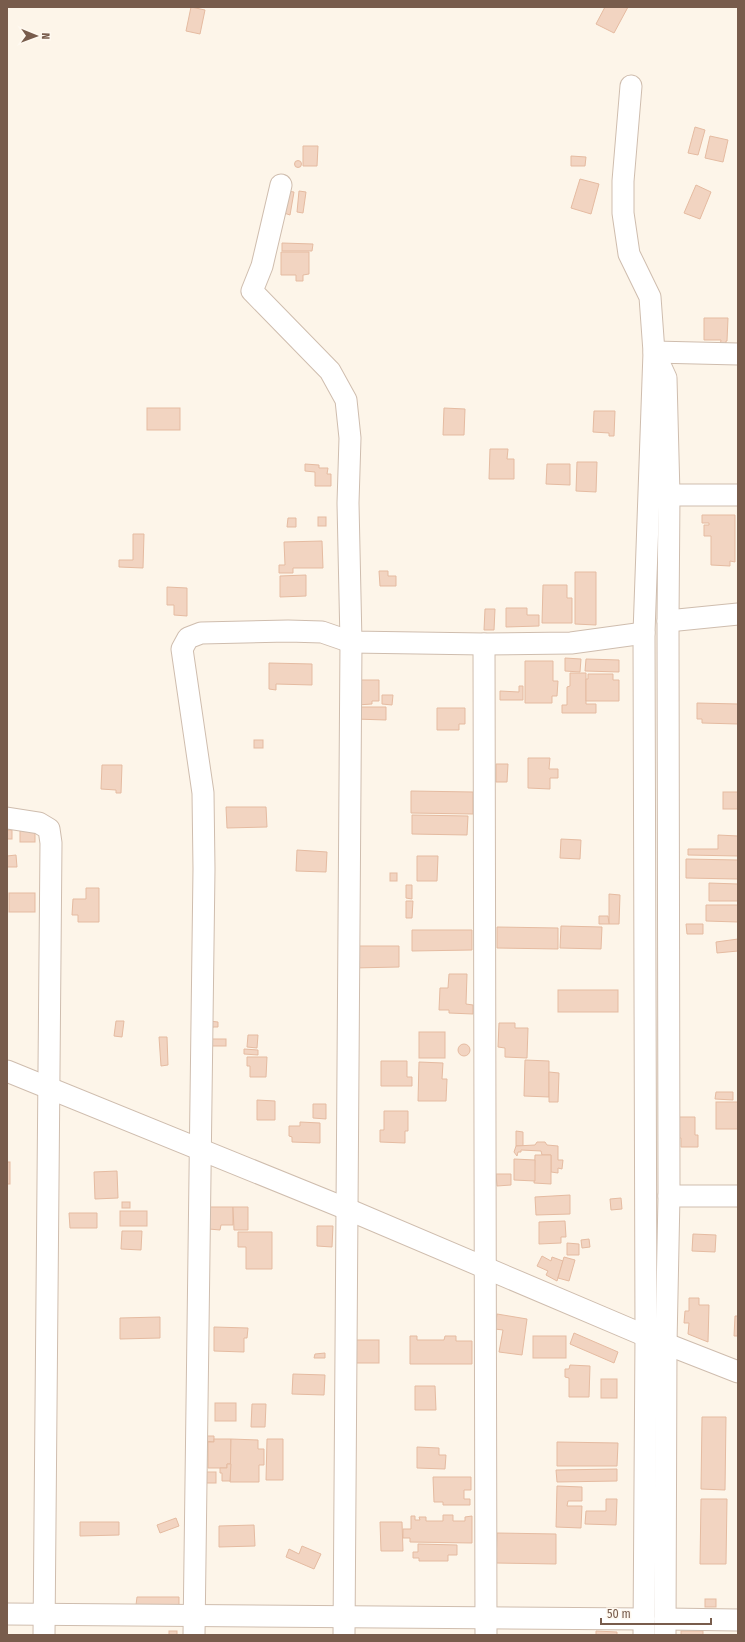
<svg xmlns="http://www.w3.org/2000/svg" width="745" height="1642" viewBox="0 0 745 1642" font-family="'Fira Sans Condensed',sans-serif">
<rect width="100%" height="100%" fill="#fdf5e9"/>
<g fill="#f2d4c1" stroke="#e5bba1">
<polygon points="191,7 205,10 200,34 186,31"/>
<polygon points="605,7 628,7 614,33 596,24"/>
<polygon points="695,127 705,130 698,155 688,153"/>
<polygon points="710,136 728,140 723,162 705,158"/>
<polygon points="303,146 318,146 317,166 303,166"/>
<polygon points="571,156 586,157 585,166 571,166"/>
<circle cx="298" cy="164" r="3.5"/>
<polygon points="580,179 599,184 591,214 571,208"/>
<polygon points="696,185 711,192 700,219 684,213"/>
<polygon points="287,191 294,192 290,215 284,213"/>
<polygon points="299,191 306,192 303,213 297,212"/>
<polygon points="282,243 313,244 312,251 282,251"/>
<polygon points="281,252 309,252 309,274 303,275 303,281 296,281 296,275 281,275"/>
<polygon points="704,318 728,318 727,341 726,341 726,346 720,346 721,340 704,340"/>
<rect x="147" y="408" width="33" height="22"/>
<polygon points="444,408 465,409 464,435 443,435"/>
<polygon points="594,411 615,411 614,436 609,436 609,433 593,432"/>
<polygon points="490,449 508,449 507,459 514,459 514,479 489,479"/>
<polygon points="577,462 597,462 596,492 576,491"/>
<polygon points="305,464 319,465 319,468 328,468 327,474 331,474 331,486 315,486 315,472 305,471"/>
<polygon points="547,464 570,464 570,485 546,484"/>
<polygon points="702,515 735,515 735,562 730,561 730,566 711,565 711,536 704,536 704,525 709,525 709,523 702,523"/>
<rect x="318" y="517" width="8" height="9"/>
<polygon points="288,518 296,518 296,527 287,527"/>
<polygon points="133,534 144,534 143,568 119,567 119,560 133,560"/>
<polygon points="322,541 323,568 293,568 293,573 279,573 279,565 285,565 284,542"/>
<polygon points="379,571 388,571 388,576 396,576 396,586 380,586"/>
<polygon points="575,572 596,572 596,625 575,624"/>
<polygon points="306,575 306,596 280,597 280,576"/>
<polygon points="543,585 567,585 567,598 572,598 572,623 542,623"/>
<polygon points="167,587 187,588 187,616 174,615 174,605 167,605"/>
<polygon points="506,608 527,608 527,615 539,615 539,626 506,627"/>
<polygon points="485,609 495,609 494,630 484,630"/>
<polygon points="565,658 581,659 580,672 565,671"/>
<polygon points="586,659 619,660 619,672 585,671"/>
<polygon points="525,661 553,661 553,681 558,681 557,696 552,696 552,703 525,703"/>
<polygon points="269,663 312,664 312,685 276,684 276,690 269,689"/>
<polygon points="570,673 586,673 586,704 596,704 596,713 562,713 562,705 567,705 567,687 570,686"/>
<polygon points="588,674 613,674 613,680 619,680 619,701 586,701 586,679 588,679"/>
<polygon points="357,680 379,680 379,701 372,701 372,704 357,705"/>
<polygon points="519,686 523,686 523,700 500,700 500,691 519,692"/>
<polygon points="382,695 393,695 392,705 382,704"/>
<polygon points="697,703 738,704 738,724 702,723 702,719 697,719"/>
<polygon points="355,707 386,707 386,720 355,719"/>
<polygon points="437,708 465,708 465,724 459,724 459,730 437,730"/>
<rect x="254" y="740" width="9" height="8"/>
<polygon points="528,758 550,758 549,769 558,769 558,778 550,778 550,789 528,788"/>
<polygon points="496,764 508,764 507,782 496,782"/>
<polygon points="102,765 122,765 121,793 116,793 116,790 101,789"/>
<polygon points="411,791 473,792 473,814 411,813"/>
<rect x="723" y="792" width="15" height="17"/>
<polygon points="226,807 266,807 267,827 227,828"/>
<polygon points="412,815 468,816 467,835 412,834"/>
<rect x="20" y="829" width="15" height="13"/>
<rect x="7" y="830" width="5" height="9"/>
<polygon points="718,835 738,836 738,856 688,855 688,849 718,849"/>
<polygon points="561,839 581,840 580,859 560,858"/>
<polygon points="297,850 327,852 326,872 296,871"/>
<polygon points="16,855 17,867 7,867 7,856"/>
<polygon points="417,856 438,856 437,881 417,881"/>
<polygon points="686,859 738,860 738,879 686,878"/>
<rect x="390" y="873" width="7" height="8"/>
<polygon points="709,883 738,884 738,901 709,901"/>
<polygon points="406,885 412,885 412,899 406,898"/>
<polygon points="86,888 99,888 99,922 78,922 78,915 72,915 73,899 86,899"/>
<rect x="9" y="893" width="26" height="19"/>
<polygon points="609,894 620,895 619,924 609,924"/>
<polygon points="406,901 413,901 412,918 406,918"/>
<polygon points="706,905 738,905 738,922 706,921"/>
<polygon points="599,916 608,916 609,924 599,924"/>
<polygon points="686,924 703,924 703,934 687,934"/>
<polygon points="561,926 602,927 601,949 560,948"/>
<polygon points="497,927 558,928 558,949 497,948"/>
<polygon points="412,930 472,930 472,950 412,951"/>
<polygon points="738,939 738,951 717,953 716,942"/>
<polygon points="352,946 399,946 399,967 353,968"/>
<polygon points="449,974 467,974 466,1004 473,1005 473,1014 449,1013 449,1010 439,1010 440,988 448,988"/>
<rect x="558" y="990" width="60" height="22"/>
<polygon points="116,1021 124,1021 122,1037 114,1036"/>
<polygon points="209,1021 218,1022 218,1027 213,1027 212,1030 209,1030"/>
<polygon points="499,1023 515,1023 515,1028 528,1028 527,1058 505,1057 505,1048 498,1047"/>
<rect x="419" y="1032" width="26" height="26"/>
<polygon points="248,1035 258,1035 257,1048 247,1047"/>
<polygon points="159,1037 167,1037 168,1065 161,1066"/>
<rect x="209" y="1039" width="17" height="7"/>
<circle cx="464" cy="1050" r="6"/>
<polygon points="244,1049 258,1050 258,1055 244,1054"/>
<polygon points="247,1057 267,1057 266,1077 250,1077 250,1066 247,1066"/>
<polygon points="525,1060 549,1061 549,1097 524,1096"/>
<polygon points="381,1061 407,1061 407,1077 412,1077 412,1086 381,1086"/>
<polygon points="419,1062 443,1063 442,1079 447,1079 446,1101 418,1101"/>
<polygon points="549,1072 559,1073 558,1102 549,1102"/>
<polygon points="716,1092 733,1092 733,1100 715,1099"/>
<polygon points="257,1100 275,1101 275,1120 257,1120"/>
<rect x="716" y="1102" width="22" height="27"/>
<polygon points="313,1104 326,1104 326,1119 313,1118"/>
<polygon points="384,1111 408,1111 408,1131 405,1131 405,1143 380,1142 380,1130 384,1130"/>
<polygon points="675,1117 695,1117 695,1135 698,1135 698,1147 681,1147 681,1138 675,1138"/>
<polygon points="300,1122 320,1123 320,1143 292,1142 292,1137 289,1136 289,1126 300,1126"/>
<polygon points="516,1131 523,1132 523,1146 516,1146"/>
<polygon points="537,1142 545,1142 547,1145 558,1146 558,1160 563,1160 562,1169 558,1168 558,1173 551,1172 551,1155 542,1155 541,1151 521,1150 521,1152 518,1152 517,1156 514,1152 516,1146 535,1145"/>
<polygon points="535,1155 551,1155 551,1184 534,1183"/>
<polygon points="514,1159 535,1160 535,1181 514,1180"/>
<rect x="7" y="1162" width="3" height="22"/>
<polygon points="117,1171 118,1198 95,1199 94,1172"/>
<polygon points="496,1174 511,1174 511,1185 497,1186"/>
<polygon points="570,1195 570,1214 536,1215 535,1197"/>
<polygon points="621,1198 622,1209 611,1210 610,1199"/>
<rect x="122" y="1202" width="8" height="6"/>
<polygon points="209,1207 233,1207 233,1225 221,1225 220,1230 209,1229"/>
<polygon points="233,1207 248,1207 248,1230 234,1230"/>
<rect x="120" y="1211" width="27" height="15"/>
<polygon points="69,1213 97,1213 97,1228 70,1228"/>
<polygon points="565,1221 566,1237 561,1237 561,1243 539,1244 539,1222"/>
<polygon points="317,1226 333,1226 332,1247 317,1246"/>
<polygon points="122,1231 142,1231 141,1250 121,1249"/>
<polygon points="238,1232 272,1232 272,1269 246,1269 246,1247 238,1247"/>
<polygon points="693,1234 716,1235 715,1252 692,1251"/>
<polygon points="589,1239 590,1247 582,1248 581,1240"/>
<polygon points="567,1243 579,1244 579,1255 567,1255"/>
<polygon points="542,1256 551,1261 552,1257 563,1261 557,1281 546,1275 548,1271 537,1266"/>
<polygon points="564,1257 575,1260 569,1281 558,1278"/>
<polygon points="689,1298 699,1298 699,1305 709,1305 708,1342 688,1334 689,1323 684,1323 685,1311 689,1311"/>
<polygon points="497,1314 527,1319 522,1355 499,1352 503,1330 495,1329"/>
<polygon points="735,1316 738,1316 738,1336 734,1336"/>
<polygon points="160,1317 160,1338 120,1339 120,1318"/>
<polygon points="214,1327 248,1328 247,1338 244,1338 244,1352 214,1351"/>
<polygon points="574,1333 618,1352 614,1363 570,1344"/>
<polygon points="410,1336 417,1336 417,1340 444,1340 445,1336 456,1336 456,1341 472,1341 472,1364 410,1364"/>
<rect x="533" y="1336" width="33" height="22"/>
<rect x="351" y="1340" width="28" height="23"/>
<polygon points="325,1353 325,1358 314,1358 315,1354"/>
<polygon points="570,1365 590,1366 589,1397 569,1397 569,1378 565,1377 565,1369 569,1369"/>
<polygon points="293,1374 325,1375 324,1395 292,1394"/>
<rect x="601" y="1379" width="16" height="19"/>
<polygon points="415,1386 435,1386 436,1410 415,1410"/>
<rect x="215" y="1403" width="21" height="18"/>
<polygon points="252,1404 266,1404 265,1427 251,1427"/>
<polygon points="702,1417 726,1417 725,1490 701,1489"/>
<polygon points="204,1436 214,1436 214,1442 204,1441"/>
<polygon points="214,1439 231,1439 231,1464 227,1464 227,1468 208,1468 208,1442 214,1442"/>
<polygon points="231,1439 258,1440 258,1449 264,1449 264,1465 259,1465 259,1482 230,1482"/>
<polygon points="267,1439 283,1439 283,1480 266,1480"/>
<polygon points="557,1442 618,1443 617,1466 557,1466"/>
<polygon points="417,1447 439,1448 439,1455 446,1455 445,1469 417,1468"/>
<polygon points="227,1464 231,1464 230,1481 222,1481 222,1473 220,1473 220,1468 227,1468"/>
<polygon points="617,1469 617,1481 557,1482 556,1470"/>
<rect x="204" y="1472" width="12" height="11"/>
<polygon points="433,1477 471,1477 471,1490 464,1490 464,1499 470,1499 470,1505 443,1505 443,1502 434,1502"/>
<polygon points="557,1486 582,1487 582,1501 568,1501 567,1506 582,1506 581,1528 556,1527"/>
<polygon points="606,1499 617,1499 616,1525 585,1524 586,1511 606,1511"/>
<polygon points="701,1499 727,1499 726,1564 700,1564"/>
<polygon points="443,1515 453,1515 453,1521 465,1521 465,1517 472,1516 472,1543 410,1542 410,1538 403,1538 403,1529 411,1529 411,1516 415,1516 415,1520 420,1520 419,1517 426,1517 426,1521 443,1521"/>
<polygon points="176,1518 179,1526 160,1533 157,1525"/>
<polygon points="80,1522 119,1522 119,1535 80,1536"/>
<polygon points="380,1522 402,1522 403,1551 381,1551"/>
<polygon points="254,1525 255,1546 219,1547 219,1526"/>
<polygon points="497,1533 556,1534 556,1564 496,1563"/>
<polygon points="418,1544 457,1545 457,1555 448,1555 448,1561 419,1561 419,1558 413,1558 413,1552 418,1552"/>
<polygon points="302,1546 321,1554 314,1569 286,1557 289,1549 299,1554"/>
<polygon points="137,1597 179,1597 179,1605 136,1605"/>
<rect x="705" y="1599" width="11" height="8"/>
<rect x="169" y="1631" width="8" height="4"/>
<polygon points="596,1631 617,1632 617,1635 596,1635"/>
<rect x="681" y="1631" width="22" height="4"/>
</g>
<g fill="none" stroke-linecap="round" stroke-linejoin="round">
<g stroke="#cfbdae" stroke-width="23">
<g id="minor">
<polyline points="631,86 623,181 623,213 629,254 650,297 654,352 666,378 669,495 668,621 669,1196 666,1344 665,1635"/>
<polyline points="281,185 262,266 252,291 330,371 346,400 350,438 348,503 351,642 344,1635"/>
<polyline points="669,495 738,495"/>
<polyline points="668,621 738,614"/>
<polyline points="484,644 486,1635"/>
<polyline points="7,818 39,823 49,829 51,843 44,1635"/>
<polyline points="7,1071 347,1209 646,1336 738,1372"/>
<polyline points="669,1196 738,1196"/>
<polyline points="7,1614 644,1619"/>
<polyline points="665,1619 738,1620"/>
<polyline points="194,1635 204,869 203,793 182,649 188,638 201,633 288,631 322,632 351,642 484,644 571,643 644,633"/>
<polyline points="644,1635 646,1336 644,633 654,352 738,354"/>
</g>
</g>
<use href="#minor" stroke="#fff" stroke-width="21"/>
</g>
<rect width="745" height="1642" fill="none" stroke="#785c4c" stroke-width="16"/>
<g transform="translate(36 36) rotate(91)" stroke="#fff9f0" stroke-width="3" paint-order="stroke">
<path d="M0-3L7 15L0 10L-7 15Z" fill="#785c4c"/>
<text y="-6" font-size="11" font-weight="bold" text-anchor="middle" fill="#785c4c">N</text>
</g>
<path d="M601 1618v6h110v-6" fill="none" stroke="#785c4c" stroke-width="2"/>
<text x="607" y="1618" font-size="12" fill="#785c4c" stroke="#fff9f0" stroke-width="3" paint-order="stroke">50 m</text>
</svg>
